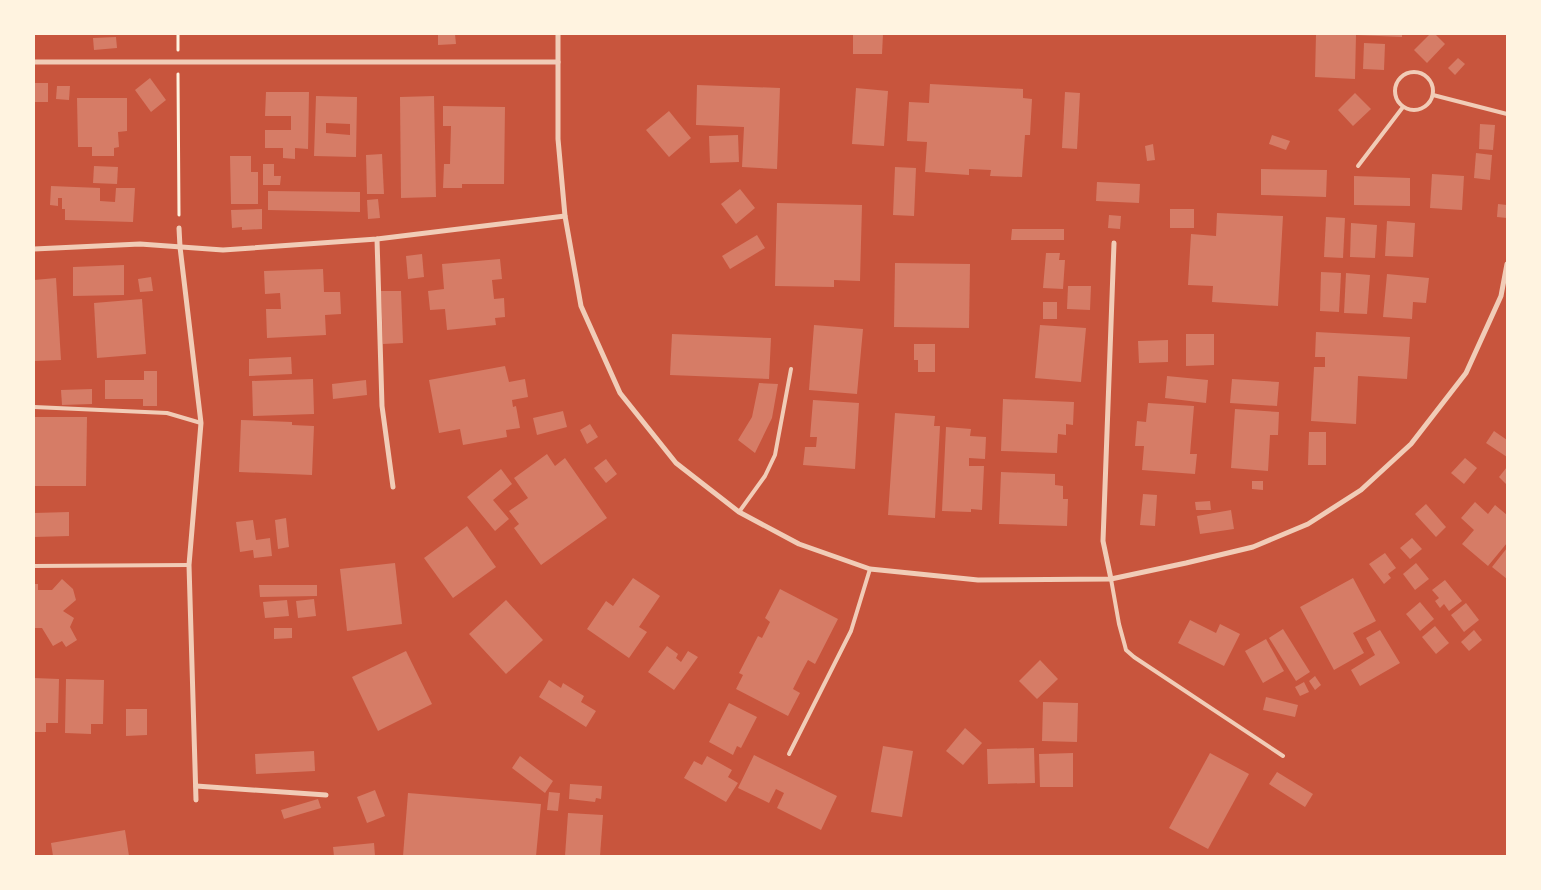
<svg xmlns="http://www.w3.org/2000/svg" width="1541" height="890" viewBox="0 0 1541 890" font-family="'Times New Roman',serif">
<rect width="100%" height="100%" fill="#c8553d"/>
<g fill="#d67c66" fill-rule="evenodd">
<polygon points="438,34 455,34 456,44 438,45"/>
<polygon points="853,34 883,34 882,54 853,54"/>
<polygon points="1316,34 1402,34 1402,37 1356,35 1355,79 1315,77"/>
<polygon points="1430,34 1435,34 1445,44 1427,63 1414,50"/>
<polygon points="116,37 117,48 94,50 93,38"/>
<polygon points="1364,43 1385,44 1384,70 1363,69"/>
<polygon points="1458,58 1465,64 1455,75 1448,68"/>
<polygon points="150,78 166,100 151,112 135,90"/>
<rect x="34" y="83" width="14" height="19"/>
<polygon points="930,84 1023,89 1023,98 1032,99 1030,135 1025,135 1022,177 990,176 991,170 969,169 969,175 925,172 927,142 907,141 909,102 929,103"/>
<polygon points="697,85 780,88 777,169 742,167 744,127 696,125"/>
<polygon points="57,86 70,86 69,100 56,99"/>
<polygon points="856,88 888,91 884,146 852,144"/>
<polygon points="266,92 309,92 308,149 295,148 295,159 283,158 283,148 265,148 265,130 291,130 291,116 265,116"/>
<polygon points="1065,92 1080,93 1077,149 1062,148"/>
<polygon points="1355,93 1371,109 1353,126 1338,110"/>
<path d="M 316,96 L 357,97 L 356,157 L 314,156 ZM 326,123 L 350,124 L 350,135 L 326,133 Z"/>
<polygon points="434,96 436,197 401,198 400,97"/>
<polygon points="77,98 127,98 127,131 118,132 119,147 114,148 114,156 92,156 92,147 78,147"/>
<polygon points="443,106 505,107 504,184 462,184 462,188 443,188 444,164 450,164 451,126 443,126"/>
<polygon points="669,111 691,138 669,157 646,130"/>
<polygon points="1480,124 1495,125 1493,150 1479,149"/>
<polygon points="738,135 739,162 710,163 709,136"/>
<polygon points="1272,135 1290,141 1286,150 1269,144"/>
<polygon points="1153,144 1155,160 1147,161 1145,146"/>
<polygon points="1476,153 1492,155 1490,180 1474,178"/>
<polygon points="382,154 384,194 367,194 366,155"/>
<polygon points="230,156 251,156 251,172 258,172 258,204 231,204"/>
<polygon points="263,164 274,164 274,176 281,176 280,185 263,185"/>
<polygon points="94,166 118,167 117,184 93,183"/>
<polygon points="895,167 916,168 914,216 893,215"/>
<polygon points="1261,169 1327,170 1326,197 1261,195"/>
<polygon points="1432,174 1464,176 1462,210 1430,208"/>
<polygon points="1354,176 1410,178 1410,206 1354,205"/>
<polygon points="1097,182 1140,184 1139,203 1096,201"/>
<polygon points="51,186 100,188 100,201 115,202 116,188 135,188 133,222 65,220 65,209 62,209 62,198 58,198 58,206 50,205"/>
<polygon points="740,189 755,208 736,224 721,204"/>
<polygon points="268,191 360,192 360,212 268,210"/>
<polygon points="378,199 380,218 368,219 367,200"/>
<polygon points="777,203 862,205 860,281 834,280 834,287 775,286"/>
<polygon points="1498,204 1507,205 1507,218 1497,217"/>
<polygon points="262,209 262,229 242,230 242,227 232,228 231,210"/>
<rect x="1170" y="209" width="24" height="19"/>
<polygon points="1217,213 1283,216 1278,306 1212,302 1213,286 1188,285 1191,234 1216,236"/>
<polygon points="1109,215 1121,216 1120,229 1108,228"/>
<polygon points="1326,217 1345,218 1343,258 1324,257"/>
<polygon points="1387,221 1415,223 1413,257 1385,256"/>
<polygon points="1351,223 1377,225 1375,258 1350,257"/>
<polygon points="1012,229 1064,229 1064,240 1011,240"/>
<polygon points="757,235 765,248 730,269 722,256"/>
<polygon points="1046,253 1060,253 1059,260 1065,260 1063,289 1043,288"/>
<polygon points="422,254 424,277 408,279 406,256"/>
<polygon points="500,259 502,279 492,280 494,299 504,298 505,317 495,318 496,325 447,330 445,309 430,310 428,291 444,289 442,264"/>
<polygon points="895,263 970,264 969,328 894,327"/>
<polygon points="124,265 124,295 73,296 73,267"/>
<polygon points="323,269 324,292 340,292 341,314 325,315 326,335 267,338 266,309 281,309 280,293 265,294 264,271"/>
<polygon points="1321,272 1341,273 1339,312 1320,311"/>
<polygon points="1346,273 1370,275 1367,314 1344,313"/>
<polygon points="1387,274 1429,278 1426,303 1413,302 1412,319 1383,317"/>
<polygon points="151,277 153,291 140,292 138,279"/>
<polygon points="56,278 61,360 34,361 34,280"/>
<polygon points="1068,286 1091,286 1090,310 1067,309"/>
<polygon points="381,291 401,291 403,343 383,344"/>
<polygon points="142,299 146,354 97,358 94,303"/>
<rect x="1043" y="302" width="14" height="17"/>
<polygon points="814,325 863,329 857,394 809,390"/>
<polygon points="1040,325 1086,328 1081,382 1035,378"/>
<polygon points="1316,332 1410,337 1407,379 1358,376 1356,424 1311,421 1314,367 1325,367 1325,357 1315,357"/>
<polygon points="672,334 771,338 769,379 670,375"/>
<polygon points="1186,334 1214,334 1214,365 1186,366"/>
<polygon points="1168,340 1168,362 1139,363 1138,341"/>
<polygon points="914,344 935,344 935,372 918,372 918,360 914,360"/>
<polygon points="291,357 292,374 249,376 249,359"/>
<polygon points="505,366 509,382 525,379 528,397 512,400 513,407 516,406 520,428 506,430 507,437 463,445 460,429 439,433 429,380"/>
<polygon points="144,371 157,371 157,406 143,406 143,399 105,399 105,380 144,380"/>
<polygon points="1167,376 1208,380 1206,403 1165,398"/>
<polygon points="313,379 314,414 253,416 252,381"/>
<polygon points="1232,379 1279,382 1277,406 1230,403"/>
<polygon points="366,380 367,395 333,399 332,384"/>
<polygon points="759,383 778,384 772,418 755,453 738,440 752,417"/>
<polygon points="92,389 92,404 62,405 61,390"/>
<polygon points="1003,399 1074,402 1073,425 1066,424 1066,435 1058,434 1057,453 1001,451"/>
<polygon points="813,400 859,403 855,469 803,465 805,447 816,447 817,437 810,437"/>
<polygon points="1148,403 1194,406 1190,454 1197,454 1195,474 1142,470 1144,446 1135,446 1137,421 1146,422"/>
<polygon points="1235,409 1279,412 1278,435 1270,435 1268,471 1231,468"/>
<polygon points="563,411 567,427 537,435 533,418"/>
<polygon points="895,413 935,416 934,426 940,426 935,518 888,515"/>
<polygon points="34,417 87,417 86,486 34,486"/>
<polygon points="241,420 292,422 292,425 314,426 312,475 239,472"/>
<polygon points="590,424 598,437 587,444 580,430"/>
<polygon points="946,427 971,429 970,436 986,437 985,459 969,458 969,466 984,466 982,510 971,509 971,512 942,511"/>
<polygon points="1494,431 1507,440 1507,457 1486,443"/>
<polygon points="1309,432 1326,432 1326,465 1308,465"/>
<polygon points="547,454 555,466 565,458 607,518 541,565 514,528 519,524 509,511 528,498 514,478"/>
<polygon points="1465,458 1477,468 1464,484 1451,473"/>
<polygon points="606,459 617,474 606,483 594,468"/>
<polygon points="1507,467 1507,485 1499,477"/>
<polygon points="501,469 512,484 493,500 509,519 495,531 467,497"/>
<polygon points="1001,472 1055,474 1055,485 1063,486 1063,499 1068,499 1067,526 999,524"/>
<polygon points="1252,481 1263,481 1263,490 1252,489"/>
<polygon points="1143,494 1157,495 1155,526 1140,525"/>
<polygon points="1210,501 1211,510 1196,510 1195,502"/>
<polygon points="1475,502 1488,514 1495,505 1507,515 1507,543 1488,566 1462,544 1474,530 1461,518"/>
<polygon points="1426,504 1446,527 1436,537 1415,514"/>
<polygon points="1231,510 1234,529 1200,534 1197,516"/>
<polygon points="69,512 69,536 34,537 34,513"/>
<polygon points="286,518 289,547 278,549 275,520"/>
<polygon points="253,520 256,540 270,538 272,556 254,558 253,550 240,552 236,522"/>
<polygon points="467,526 496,567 453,598 424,558"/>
<polygon points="1412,538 1422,549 1410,559 1400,548"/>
<polygon points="1507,548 1507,579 1492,567"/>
<polygon points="1385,553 1396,568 1388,574 1391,578 1384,584 1369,564"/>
<polygon points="395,563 402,624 347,631 340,569"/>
<polygon points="1416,563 1429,579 1415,590 1403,574"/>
<polygon points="633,578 660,596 639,627 647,632 629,658 587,629 606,601 613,606"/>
<polygon points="1353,578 1376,621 1353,633 1364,653 1334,670 1300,607"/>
<polygon points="62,579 73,589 76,600 63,611 74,618 70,627 77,640 66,647 62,641 53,646 42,628 34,628 34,584 38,584 38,590 52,590"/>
<polygon points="1445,580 1462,601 1449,611 1444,604 1440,608 1435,601 1439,598 1432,590"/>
<polygon points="259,585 317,585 317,596 260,597"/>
<polygon points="780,589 838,619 815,664 808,660 802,671 793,689 800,693 788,716 736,689 743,675 739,673 758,636 762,638 770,622 765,618"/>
<polygon points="314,599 316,616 298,618 296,601"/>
<polygon points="287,600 289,616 265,618 263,602"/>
<polygon points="506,600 543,640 506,674 469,634"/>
<polygon points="1420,602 1434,619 1420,631 1406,614"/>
<polygon points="1466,603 1479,620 1464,632 1451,615"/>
<polygon points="1190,620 1216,633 1220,624 1240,634 1224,666 1178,643"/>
<polygon points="1435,626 1449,643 1436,654 1422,637"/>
<polygon points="274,628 292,628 292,638 274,639"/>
<polygon points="1283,629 1310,672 1296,681 1269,638"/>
<polygon points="1380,630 1400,663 1360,686 1351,670 1375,655 1366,638"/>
<polygon points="1474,630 1482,640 1469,651 1461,642"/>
<polygon points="1266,639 1284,671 1263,683 1245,651"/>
<polygon points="667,646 678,654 676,658 681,662 688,651 698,657 674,690 648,672"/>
<polygon points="406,651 432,704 378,731 352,677"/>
<polygon points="1040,660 1058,679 1037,699 1019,681"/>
<polygon points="1315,676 1321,685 1315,690 1309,681"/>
<polygon points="34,678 59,679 58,723 46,723 46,732 34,732"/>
<polygon points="66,679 104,680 103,724 91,724 91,734 65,733"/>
<polygon points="549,680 561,688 563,683 584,696 581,702 596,711 586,727 539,697"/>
<polygon points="1304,682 1309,692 1300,696 1295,687"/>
<polygon points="1266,697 1298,705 1295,717 1263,710"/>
<polygon points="1043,702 1078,703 1077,742 1042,741"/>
<polygon points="729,703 757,717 741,748 737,746 733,755 709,742"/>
<polygon points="126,709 147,709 147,735 126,736"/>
<polygon points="965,728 982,743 963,765 946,751"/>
<polygon points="883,746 913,751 902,817 871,812"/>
<polygon points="1034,748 1035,783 988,784 987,749"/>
<polygon points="314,751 315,771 256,774 255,754"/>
<polygon points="1073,753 1073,787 1040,787 1039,754"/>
<polygon points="1210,753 1249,774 1208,849 1169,828"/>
<polygon points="754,755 837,796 821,830 777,808 784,793 776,789 769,803 738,788"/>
<polygon points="520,756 553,781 545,793 512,768"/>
<polygon points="707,756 732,770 728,777 738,783 726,802 684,778 694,761 702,765"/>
<polygon points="1277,772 1313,794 1305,807 1269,784"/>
<polygon points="570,784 602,786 601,799 596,798 595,802 569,799"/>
<polygon points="375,790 385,816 367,823 357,797"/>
<polygon points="549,792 560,793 558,811 547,810"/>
<polygon points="408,793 541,804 536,856 403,856"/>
<polygon points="318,799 321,808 284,819 281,810"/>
<polygon points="568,813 603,815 600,856 565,856"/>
<polygon points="125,830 129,856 53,856 51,843"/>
<polygon points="374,843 375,856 334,856 333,847"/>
</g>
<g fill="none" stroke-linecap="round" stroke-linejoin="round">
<g stroke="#fff3e0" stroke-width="3">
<polyline points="178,34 178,50"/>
<polyline points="178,74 179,215"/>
</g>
<g stroke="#f1ccb7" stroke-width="4">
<circle cx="1414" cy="91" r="19"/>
<polyline points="1433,95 1507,114"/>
<polyline points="1358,166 1403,107"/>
<polyline points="34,407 167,413 201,423"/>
<polyline points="739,512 765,476 775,455 791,369"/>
<polyline points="34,566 189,565"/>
<polyline points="1111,579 1119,624 1125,646 1126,650 1134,657 1283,756"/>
<polyline points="789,754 851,631 870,569"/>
</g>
<g stroke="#f1ccb7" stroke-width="5">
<polyline points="558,34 558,139 565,216 581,306 620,393 676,463 739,512 799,544 870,569 978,580 1111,579 1186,563 1253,547 1308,524 1361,490 1411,444 1466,373 1501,296 1507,264"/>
<polyline points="34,62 558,62"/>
<polyline points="179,228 180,247 201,423 189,565 196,800"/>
<polyline points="377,239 382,406 393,487"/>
<polyline points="34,249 140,244 223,250 377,239 565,216"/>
<polyline points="1111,579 1103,541 1114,243"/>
<polyline points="196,786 326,795"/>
</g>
</g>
<rect width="1541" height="890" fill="none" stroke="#fff3e0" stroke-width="70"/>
</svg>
